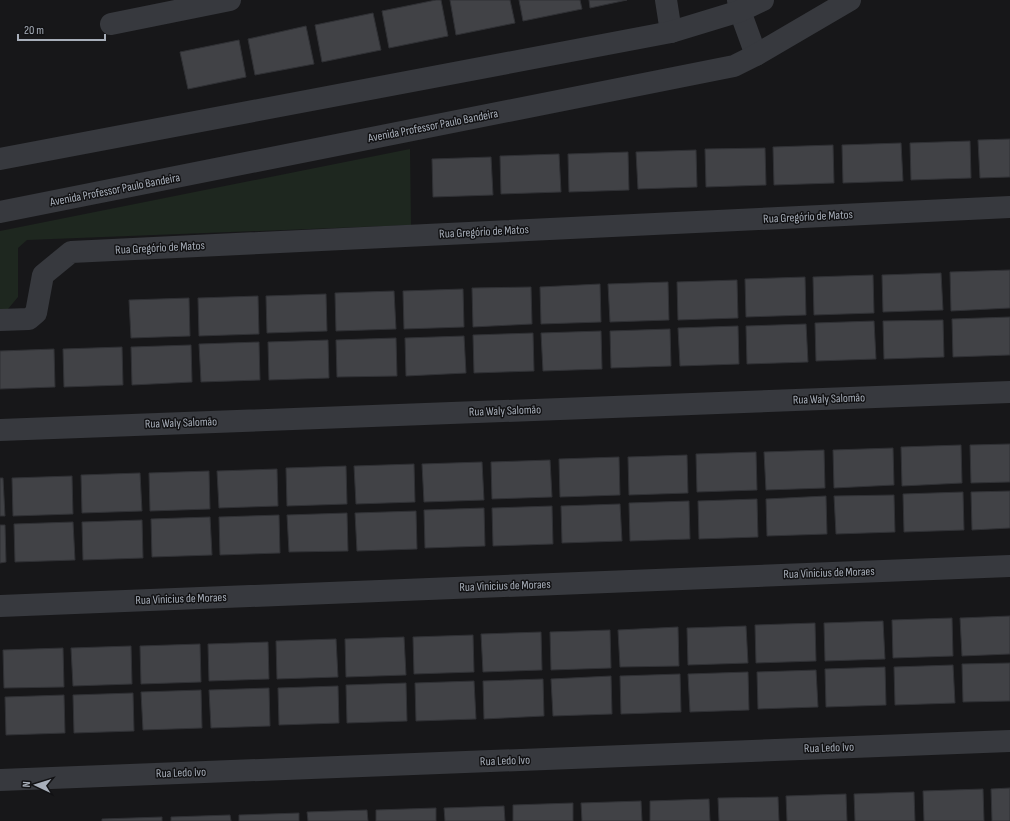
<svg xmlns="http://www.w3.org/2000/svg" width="1010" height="821" viewBox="0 0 1010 821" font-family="'Sofia Sans Condensed',sans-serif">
<rect width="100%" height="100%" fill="#171719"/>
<polygon fill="#1e271f" points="410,149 411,225 27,240 18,248 18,297 8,309 0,309 0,231"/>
<g fill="#414246" stroke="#303135">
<polygon points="436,0 441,0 448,36 389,48 382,11"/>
<polygon points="450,0 510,0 515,23 456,35"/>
<polygon points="519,0 580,0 582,9 523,21"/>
<polygon points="589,0 627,0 590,8"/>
<polygon points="373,13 381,50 322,62 315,25"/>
<polygon points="306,26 314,64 255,75 248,39"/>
<polygon points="239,40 246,77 188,89 180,52"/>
<polygon points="1010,139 1010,177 980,178 978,140"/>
<polygon points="970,141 971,178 911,180 910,143"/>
<polygon points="901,143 903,181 843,183 842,145"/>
<polygon points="833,145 834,183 774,185 773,147"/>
<polygon points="765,148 766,185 706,187 705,149"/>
<polygon points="696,150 697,187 638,189 636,152"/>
<polygon points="628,152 629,190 569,192 568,154"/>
<polygon points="559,154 561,192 501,194 500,156"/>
<polygon points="491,157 493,195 433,197 432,159"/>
<polygon points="1010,270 1010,308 951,311 950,272"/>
<polygon points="941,273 943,310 883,312 882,275"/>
<polygon points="873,275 874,313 814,315 813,277"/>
<polygon points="805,277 806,315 746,317 745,279"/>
<polygon points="737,280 738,318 678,320 677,282"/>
<polygon points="668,282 669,320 610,322 608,284"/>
<polygon points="600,284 601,322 541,324 540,287"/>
<polygon points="531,287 532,324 473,327 472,288"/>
<polygon points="463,289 464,327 404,329 403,291"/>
<polygon points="394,291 396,329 336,331 335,293"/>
<polygon points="326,294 327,331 267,333 266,296"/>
<polygon points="258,296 259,334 199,336 198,298"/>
<polygon points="189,298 190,336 131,338 129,300"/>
<polygon points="1010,317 1010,355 953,357 952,319"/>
<polygon points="943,320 944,357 884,359 883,321"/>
<polygon points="874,321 876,359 816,361 815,323"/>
<polygon points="806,324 808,362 747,364 746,326"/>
<polygon points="738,326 739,364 680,366 678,328"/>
<polygon points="670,329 671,366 611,368 610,331"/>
<polygon points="601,331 602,369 543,371 541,333"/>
<polygon points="533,333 534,371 474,373 473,335"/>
<polygon points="464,336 466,373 406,376 405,338"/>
<polygon points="396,338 397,376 337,377 336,340"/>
<polygon points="328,340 329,378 269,380 268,342"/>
<polygon points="259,342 260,380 201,382 199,344"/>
<polygon points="191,345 192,382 132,385 131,347"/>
<polygon points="122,347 123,385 64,387 63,349"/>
<polygon points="54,349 55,387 0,389 0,351"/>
<polygon points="1010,444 1010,482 971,483 970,445"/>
<polygon points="961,445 962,483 902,486 901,447"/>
<polygon points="893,448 894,485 834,488 833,450"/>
<polygon points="824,450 825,488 766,490 764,452"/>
<polygon points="756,452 757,490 697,492 696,454"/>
<polygon points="687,455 688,493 629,495 628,457"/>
<polygon points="619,457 620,495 560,497 559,459"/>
<polygon points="550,460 552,497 492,499 491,462"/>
<polygon points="482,462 484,500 424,502 422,464"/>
<polygon points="414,464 415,502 356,504 354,466"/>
<polygon points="346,466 347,504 287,506 286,468"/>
<polygon points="277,469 278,506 219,508 217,471"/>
<polygon points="209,471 210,509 150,511 149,473"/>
<polygon points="140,473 142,511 82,513 81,475"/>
<polygon points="72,476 73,514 13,516 12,478"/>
<polygon points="0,478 3,478 5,516 0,516"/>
<polygon points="1010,491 1010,528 972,530 971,492"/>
<polygon points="963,492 964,530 904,532 903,494"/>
<polygon points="894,495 895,532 836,534 834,496"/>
<polygon points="826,496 827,534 767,536 766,499"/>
<polygon points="757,499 758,537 699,539 698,501"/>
<polygon points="689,501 690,539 630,541 629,503"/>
<polygon points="620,504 622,541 562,543 561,506"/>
<polygon points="552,506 553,544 493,546 492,508"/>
<polygon points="484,508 485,546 425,548 424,510"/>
<polygon points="416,511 417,549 357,551 355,513"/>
<polygon points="347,513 348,551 289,552 287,515"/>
<polygon points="279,515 280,553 220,555 219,517"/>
<polygon points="210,517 212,555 152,557 151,519"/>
<polygon points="142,520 143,558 83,560 82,522"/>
<polygon points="73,522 75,560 15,562 14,524"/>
<polygon points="0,525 5,525 6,562 0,563"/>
<polygon points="1010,616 1010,654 962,656 960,618"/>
<polygon points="952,618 953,656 893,658 892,620"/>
<polygon points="883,621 885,659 825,661 824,623"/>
<polygon points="815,623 816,661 756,663 755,625"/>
<polygon points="746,626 748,663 688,665 687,628"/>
<polygon points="678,627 679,666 620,667 618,630"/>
<polygon points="610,630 611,668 551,670 550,632"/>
<polygon points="541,632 542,670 483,672 481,634"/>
<polygon points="473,635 474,672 414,674 413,637"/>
<polygon points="404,637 406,675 346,677 345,639"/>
<polygon points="336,639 338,677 277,679 276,641"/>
<polygon points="268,642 269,679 209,681 208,644"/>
<polygon points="200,644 201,682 141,684 140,646"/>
<polygon points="131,646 132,684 73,686 71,648"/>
<polygon points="63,648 64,687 4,688 3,650"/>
<polygon points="1010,663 1010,701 963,702 962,664"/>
<polygon points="953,665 955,703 895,705 894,667"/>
<polygon points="885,667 886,705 826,707 825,669"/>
<polygon points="816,670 818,707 758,709 757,672"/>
<polygon points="748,672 749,710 690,712 688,674"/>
<polygon points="680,674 681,712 621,714 620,676"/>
<polygon points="611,676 612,714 553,716 551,679"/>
<polygon points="543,679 544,716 484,719 483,681"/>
<polygon points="474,681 476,719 416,721 415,683"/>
<polygon points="406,683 407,721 347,723 346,685"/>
<polygon points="338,686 339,723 279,725 278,688"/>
<polygon points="269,688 270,726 211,728 209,690"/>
<polygon points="201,690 202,728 143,730 141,692"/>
<polygon points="133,693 134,731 74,733 73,695"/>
<polygon points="64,695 65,733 6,735 5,697"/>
<polygon points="1010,788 1010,821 992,821 991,789"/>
<polygon points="983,789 984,821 924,821 923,791"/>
<polygon points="914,792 915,821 855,821 854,794"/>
<polygon points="846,794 847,821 787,821 786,796"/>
<polygon points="778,797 779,821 719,821 718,798"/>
<polygon points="709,799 710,821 650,821 650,801"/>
<polygon points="641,801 642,821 582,821 581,803"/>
<polygon points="573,803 573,821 513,821 513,805"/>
<polygon points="504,806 505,821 445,821 444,808"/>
<polygon points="436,808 436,821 376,821 376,810"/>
<polygon points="367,810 368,821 308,821 307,812"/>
<polygon points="299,813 299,821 239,821 239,815"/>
<polygon points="230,815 231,821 171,821 171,817"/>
<polygon points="162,817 162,821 102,821 102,819"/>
</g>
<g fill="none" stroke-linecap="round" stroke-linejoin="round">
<g stroke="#37393e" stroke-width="22">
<polyline points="666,0 671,32"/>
<polyline points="738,0 740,11 756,55"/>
<polyline points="111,24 230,0"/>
<polyline points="0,159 671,32 740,11 763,0"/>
<polyline points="0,212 734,66 756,55 850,0"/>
<polyline points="0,320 29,319 36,313 43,275 71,252 1010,207"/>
<polyline points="0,430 1010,392"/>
<polyline points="0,606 1010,566"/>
<polyline points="0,780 1010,741"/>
</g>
</g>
<g text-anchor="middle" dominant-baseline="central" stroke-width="3" stroke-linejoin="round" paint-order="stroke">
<g font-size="12" fill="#a8afba" stroke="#121214">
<text transform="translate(433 126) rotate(-11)">Avenida Professor Paulo Bandeira</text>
<text transform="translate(115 190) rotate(-11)">Avenida Professor Paulo Bandeira</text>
<text transform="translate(808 217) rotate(-3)">Rua Gregório de Matos</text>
<text transform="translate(484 232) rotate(-3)">Rua Gregório de Matos</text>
<text transform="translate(160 248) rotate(-3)">Rua Gregório de Matos</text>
<text transform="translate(829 399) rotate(-2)">Rua Waly Salomão</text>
<text transform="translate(505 411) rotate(-2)">Rua Waly Salomão</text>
<text transform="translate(181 423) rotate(-2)">Rua Waly Salomão</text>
<text transform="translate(829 573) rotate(-2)">Rua Vinicius de Moraes</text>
<text transform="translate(505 586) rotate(-2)">Rua Vinicius de Moraes</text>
<text transform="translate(181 599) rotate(-2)">Rua Vinicius de Moraes</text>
<text transform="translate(829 748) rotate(-2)">Rua Ledo Ivo</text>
<text transform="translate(505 761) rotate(-2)">Rua Ledo Ivo</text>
<text transform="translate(181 773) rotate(-2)">Rua Ledo Ivo</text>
</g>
</g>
<g transform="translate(36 785) rotate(274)" stroke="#121214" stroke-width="3" paint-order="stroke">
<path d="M0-3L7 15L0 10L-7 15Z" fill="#a8afba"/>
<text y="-6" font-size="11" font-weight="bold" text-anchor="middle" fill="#a8afba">N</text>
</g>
<path d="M18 34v6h87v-6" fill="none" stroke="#a8afba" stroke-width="2"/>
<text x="24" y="34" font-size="12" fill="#a8afba" stroke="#121214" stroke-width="3" paint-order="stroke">20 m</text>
</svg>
